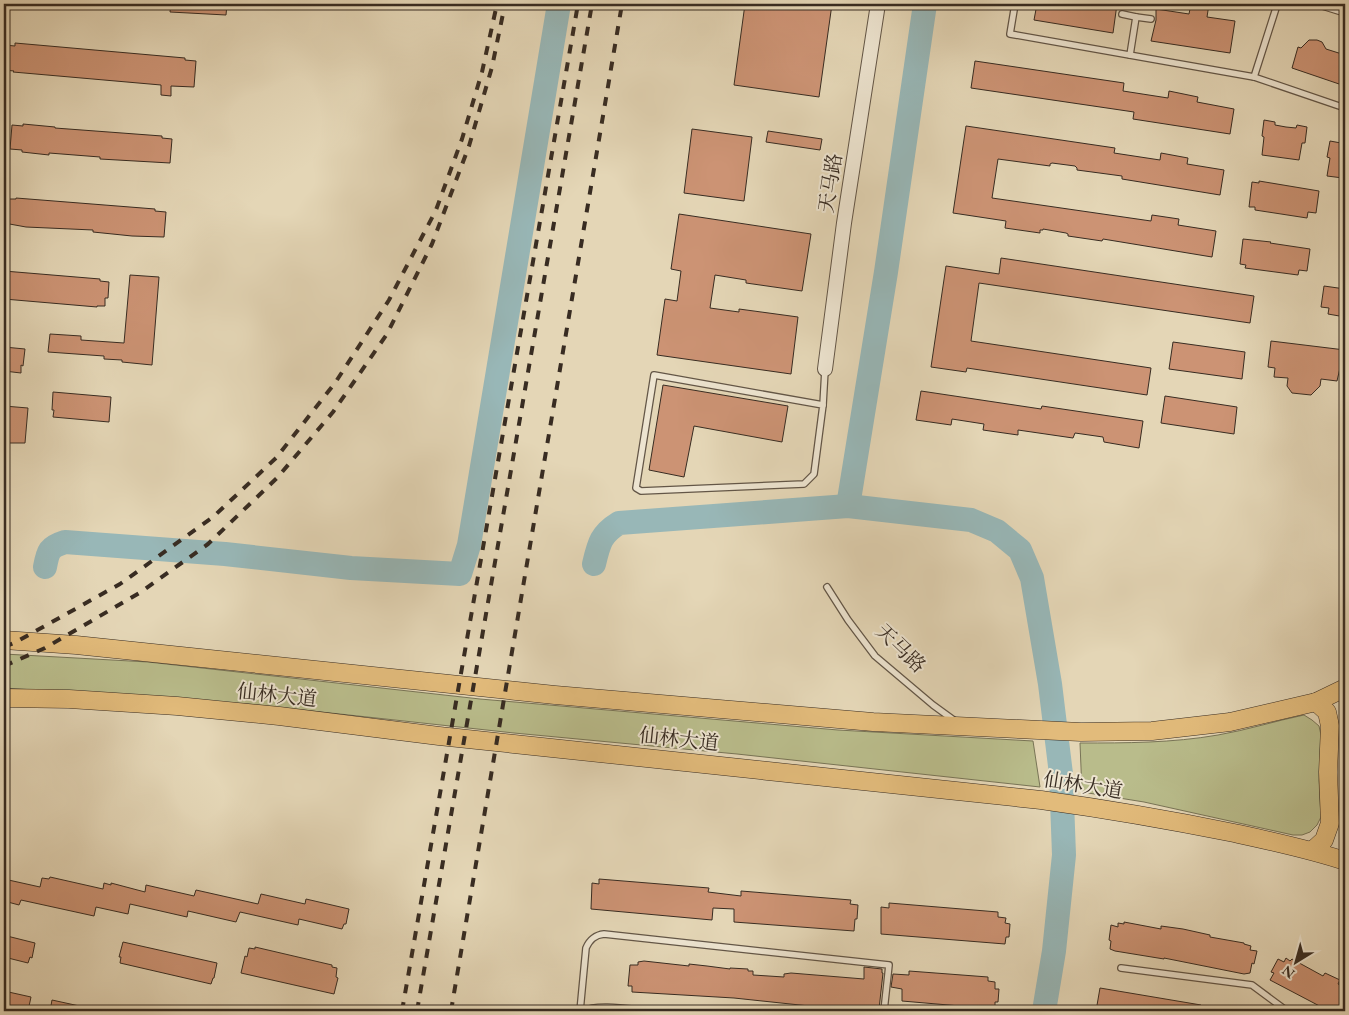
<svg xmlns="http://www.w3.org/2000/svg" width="1349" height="1015" viewBox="0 0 1349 1015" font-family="'EB Garamond','Noto Serif SC',serif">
<rect width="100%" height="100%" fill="#e4d6b6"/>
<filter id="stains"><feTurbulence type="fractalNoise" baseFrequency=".004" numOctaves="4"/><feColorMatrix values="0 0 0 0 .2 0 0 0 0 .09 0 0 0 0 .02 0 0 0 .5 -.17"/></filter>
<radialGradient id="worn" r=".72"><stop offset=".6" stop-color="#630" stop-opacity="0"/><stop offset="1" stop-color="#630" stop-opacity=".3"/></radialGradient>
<g fill="#b9bc8b" stroke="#787456">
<polygon points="4,654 148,662 480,699 838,730 1033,741 1040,787 737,754 514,733 248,704 4,688"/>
<path d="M 1304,715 L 1312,720 L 1319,726 L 1321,735 L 1319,781 L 1321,817 L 1317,825 L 1310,832 L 1302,835 L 1293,835 L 1144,802 L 1082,792 L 1080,743 C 1126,743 1172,743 1218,735 C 1247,730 1275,721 1304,715 Z"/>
</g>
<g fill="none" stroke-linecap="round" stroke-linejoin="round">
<g stroke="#98b7b7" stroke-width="24">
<polyline points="848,506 886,272 925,4"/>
<path d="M 594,564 C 599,543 601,534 619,523 L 848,506 L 971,520 L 997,531 L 1020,550 L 1032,578 L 1050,684 L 1061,774 L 1064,855 L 1054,951 L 1044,1011"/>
<path d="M 45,567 C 48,551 49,547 65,542 L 225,554 L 351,568 L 460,574 L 469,545 L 559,4"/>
</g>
</g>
<g fill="#cc9374" stroke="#382c22">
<polygon points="171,4 227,4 226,15 170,12"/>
<polygon points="745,4 832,4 819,97 734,85"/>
<polygon points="1037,4 1117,4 1113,33 1034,20"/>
<polygon points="1191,4 1209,4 1207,17 1235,21 1230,53 1151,41 1156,20 1156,9 1189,14"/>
<polygon points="1309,40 1317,40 1322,42 1326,49 1345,55 1345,86 1292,68 1298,47 1301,48"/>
<polygon points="15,43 185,58 185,60 196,61 194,87 171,86 171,96 161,95 161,85 13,72 14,71 4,70 4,45 15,46"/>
<polygon points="975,61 1124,83 1123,91 1168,98 1169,91 1198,97 1197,102 1234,109 1230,134 1133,119 1134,112 971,88"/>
<polygon points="1264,120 1275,122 1275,125 1286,127 1296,128 1297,125 1307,127 1305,143 1302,143 1299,160 1262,155 1264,137 1262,136"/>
<polygon points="23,124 55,127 55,128 162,136 162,138 172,139 170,163 100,159 100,157 49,153 49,155 22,152 22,150 10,149 12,125 23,126"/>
<polygon points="966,126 1115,148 1114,153 1160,160 1161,153 1188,158 1187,164 1224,170 1220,195 1122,179 1122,176 1077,170 1077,168 1075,166 1052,163 1050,164 1050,166 998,159 992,198 1151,221 1152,215 1179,219 1178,225 1216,231 1212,257 1103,239 1102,241 1068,236 1068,234 1066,233 1043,229 1043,230 1040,230 1040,233 1005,228 1006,221 953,213"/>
<polygon points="692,129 752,137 744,201 684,193"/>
<polygon points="768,131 822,139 820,150 766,142"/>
<polygon points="1330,141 1341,143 1340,146 1345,147 1345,169 1343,178 1327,176 1330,158 1327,157"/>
<polygon points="1259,181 1319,191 1316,213 1308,212 1307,218 1255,210 1255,207 1249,207 1252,182 1259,183"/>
<polygon points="16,198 155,209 155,211 166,212 164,237 132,236 93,232 93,230 26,227 4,223 6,199 16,199"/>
<polygon points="679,214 811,234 802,291 746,283 746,280 715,275 710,308 739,312 739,309 798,317 791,374 657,355 665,299 677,301 681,271 671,269"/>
<polygon points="1243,239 1271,242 1270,243 1310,249 1307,271 1299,270 1298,275 1245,268 1246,265 1240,264"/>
<polygon points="1001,258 1254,296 1250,323 979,283 971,341 1151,368 1147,395 967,368 966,372 931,367 946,266 999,274"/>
<polygon points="4,271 100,279 100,281 109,282 108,298 105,298 105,306 97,306 97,307 4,299"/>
<polygon points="130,275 159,277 152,365 122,362 122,360 104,359 104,356 48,352 50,334 81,336 81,340 124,343"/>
<polygon points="1324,286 1345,289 1345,317 1328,314 1329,308 1321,307"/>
<polygon points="1271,341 1345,350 1345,369 1340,368 1337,381 1321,379 1320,386 1311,395 1292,393 1287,386 1288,378 1274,377 1275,368 1268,367"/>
<polygon points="1173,342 1245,352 1242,379 1169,369"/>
<polygon points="4,347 25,349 23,366 21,365 21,373 4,371"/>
<polygon points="663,385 788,406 782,442 694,426 684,477 649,470"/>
<polygon points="921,391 1041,409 1042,406 1143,421 1139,448 1104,442 1103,437 1075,433 1073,438 1018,430 1018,435 983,430 984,424 952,419 951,425 916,420"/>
<polygon points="53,392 111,397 109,422 53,417 54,410 52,410"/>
<polygon points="1165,396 1237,407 1234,434 1161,423"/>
<polygon points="4,406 28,408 25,443 4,443"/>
<polygon points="50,877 103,889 104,883 111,885 111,883 145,892 146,885 194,896 196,890 258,904 261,894 305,904 306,899 349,909 346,924 344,924 342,929 299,919 298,925 240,912 236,922 188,911 187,917 130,904 128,914 96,907 94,916 21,900 19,905 4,901 4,879 40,887 42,878 49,879"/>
<polygon points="599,879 709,888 708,892 741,896 741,891 851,900 850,904 858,905 857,919 855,919 854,931 734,922 734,909 713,908 712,920 591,909 592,883 599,884"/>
<polygon points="889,903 998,912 998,917 1006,918 1005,923 1010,924 1009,937 1006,937 1005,944 881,934 881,907 889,908"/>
<polygon points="1124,922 1161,929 1161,926 1183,929 1210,935 1210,937 1244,943 1244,944 1251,946 1250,950 1257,951 1254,964 1252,963 1250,973 1244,974 1164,958 1164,959 1115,951 1110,949 1111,941 1109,940 1111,925 1118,927 1118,923 1124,924"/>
<polygon points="7,936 35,943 32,958 30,957 28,963 4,957 4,937 7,938"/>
<polygon points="123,942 217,963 214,978 213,978 211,984 120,963 121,957 119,957"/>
<polygon points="255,947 332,965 332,967 337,968 336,977 338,978 334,994 241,973 245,956 247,957 249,948 255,949"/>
<polygon points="1286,958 1290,961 1292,959 1323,976 1325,973 1340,980 1338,984 1345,988 1345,1011 1329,1011 1270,980 1274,973 1271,972 1278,959 1284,962"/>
<polygon points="644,961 689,966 689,964 707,966 730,969 730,968 748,969 748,971 753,971 753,975 784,977 784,974 791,973 864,979 864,967 882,969 882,973 883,973 879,1009 862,1007 862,1010 828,1008 734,998 632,992 632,986 628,986 630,965 638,965 638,962"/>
<polygon points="909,971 988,977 988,981 995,982 995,989 999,989 998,1002 995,1002 995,1009 902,1001 902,989 891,987 893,974 909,975"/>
<polygon points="1100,988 1201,1005 1201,1011 1096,1011"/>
<polygon points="4,991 31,997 28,1011 4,1011"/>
<polygon points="52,1000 84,1007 83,1011 50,1011"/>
</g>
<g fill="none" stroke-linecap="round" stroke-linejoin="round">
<g stroke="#635647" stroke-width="8">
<g id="service">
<polyline points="1015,4 1010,34 1254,77 1345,108"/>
<polyline points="1274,4 1282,5 1286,4"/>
<polyline points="1316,4 1345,13"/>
<polyline points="1122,14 1136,17 1130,55"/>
<polyline points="1136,17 1151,19"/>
<polyline points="1254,77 1277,5"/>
<polygon points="654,375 823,405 814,474 804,484 641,491 636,488"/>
<polyline points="823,405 825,370"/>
<polyline points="827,587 848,620 875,656 933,705 955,721"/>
<polyline points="1121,968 1252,985 1287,1011"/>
<path d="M 580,1011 L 586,948 C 590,939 595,935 604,934 L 889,965 L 884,1011"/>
<path d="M 584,1011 C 597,1003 635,1010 652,1011"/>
</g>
</g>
<g stroke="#635647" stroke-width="16">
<polyline id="tertiary" points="825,369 844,223 878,4"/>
</g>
<g stroke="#382c22" stroke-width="19">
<g id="primary">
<polyline points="4,640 76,645 555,695 873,722 1081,732 1152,731 1230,722 1316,702 1345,688"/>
<path d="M 4,698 L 69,699 L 177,706 L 279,716 L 439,736 L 1041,800 C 1106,809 1170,820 1234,833 C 1271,841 1309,849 1345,861"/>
<polyline points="1313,850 1324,840 1330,823 1328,772 1330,726 1327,712 1316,702"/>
</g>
</g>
<use href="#service" stroke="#ede4d0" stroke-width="5.5"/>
<use href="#tertiary" stroke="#ede4d0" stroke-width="14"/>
<use href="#primary" stroke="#e2bb7b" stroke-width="18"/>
<g stroke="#382c22" stroke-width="4" stroke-dasharray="9 9" stroke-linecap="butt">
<polyline points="4,647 16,642 120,584 213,517 276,458 335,383 389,300 436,210 462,139 482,72 497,4"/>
<polyline points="4,666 45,648 141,592 208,544 277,478 333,412 387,334 432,244 469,146 492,67 505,4"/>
<polyline points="402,1011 578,4"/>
<polyline points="417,1011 592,4"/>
<polyline points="451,1011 622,4"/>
</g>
</g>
<g text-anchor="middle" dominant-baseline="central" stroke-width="4" stroke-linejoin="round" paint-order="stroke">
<g font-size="20" fill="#382c22" stroke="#ede4d0">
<text transform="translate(830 183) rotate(-81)">天马路</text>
<text transform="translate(901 648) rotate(44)">天马路</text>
<text transform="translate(277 695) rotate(6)">仙林大道</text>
<text transform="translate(679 739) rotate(6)">仙林大道</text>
<text transform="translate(1083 785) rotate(9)">仙林大道</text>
</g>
</g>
<rect width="1349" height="1015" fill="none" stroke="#e4d6b6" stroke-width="20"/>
<rect x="5" y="5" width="1339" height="1005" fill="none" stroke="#382c22" stroke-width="2.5"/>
<rect x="10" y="10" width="1329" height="995" fill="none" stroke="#382c22"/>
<g transform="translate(1296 962) rotate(217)" stroke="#ede4d0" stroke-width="4" paint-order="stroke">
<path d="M0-4L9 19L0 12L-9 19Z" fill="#382c22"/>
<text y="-8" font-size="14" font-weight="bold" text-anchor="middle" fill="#382c22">N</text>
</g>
<rect width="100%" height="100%" filter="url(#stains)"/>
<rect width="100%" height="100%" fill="url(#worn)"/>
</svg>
